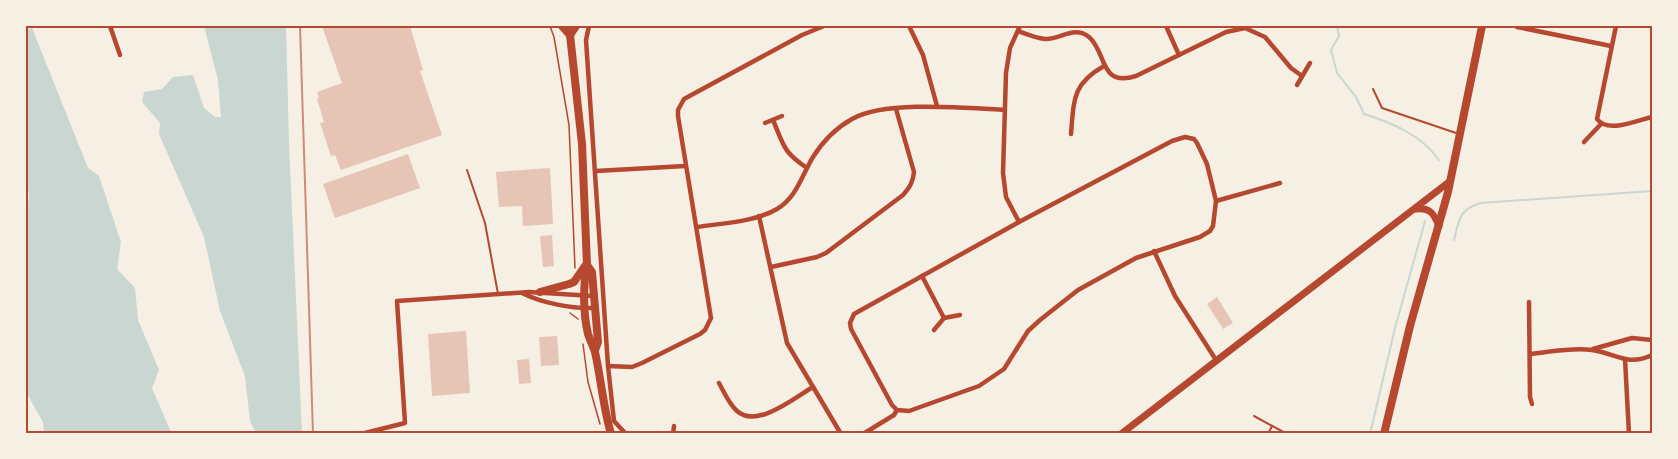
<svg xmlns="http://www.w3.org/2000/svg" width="1678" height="459" viewBox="0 0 1678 459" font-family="Cabin,sans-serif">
<rect width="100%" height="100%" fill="#f6efe4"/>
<g fill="#c9d6d2">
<polygon points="204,26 286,26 289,143 302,433 256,433 250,421 245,376 220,311 204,237 159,134 160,123 142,102 144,92 162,89 173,77 193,75 204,108 215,117 221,117 218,80"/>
<polygon points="32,28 88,168 99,176 121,242 117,269 135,288 138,320 159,370 152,388 170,430 174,433 44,433 43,422 26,392 26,221 29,195 26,180 26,30"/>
</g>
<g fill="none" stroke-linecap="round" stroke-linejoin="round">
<g stroke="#c9d6d2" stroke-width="2">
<path d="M 1337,26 L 1339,36 L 1331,50 L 1337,73 L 1356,97 L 1364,114 C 1393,123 1421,135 1439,160"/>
<path d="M 1454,240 C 1459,220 1459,209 1481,203 L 1652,191"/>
<polyline points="1370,434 1395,328 1425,221"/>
</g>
</g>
<g fill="#e6c5b7">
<polygon points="322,26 410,26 423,70 420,71 442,135 341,170 335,155 331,156 320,123 324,122 317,99 319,98 317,92 342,83"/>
<polygon points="408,154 420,188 335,218 323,184"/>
<polygon points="550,168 553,224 523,226 522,206 499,207 496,172"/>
<polygon points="552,235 554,266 543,267 540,236"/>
<polygon points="1217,297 1233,323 1223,329 1207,304"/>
<polygon points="466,331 470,393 432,396 428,334"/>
<polygon points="557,336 559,365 541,366 539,337"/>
<polygon points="529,359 531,383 519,384 517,360"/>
</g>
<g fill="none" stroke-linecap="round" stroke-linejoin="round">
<g stroke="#b5482f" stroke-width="1.5">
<polyline points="550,26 554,37 569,125 575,268"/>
<polyline points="570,313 578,319"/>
<polyline points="583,344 588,382 600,424"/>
</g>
<g stroke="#b5482f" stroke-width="2">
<polyline points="1373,89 1382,108 1459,134"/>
<polyline points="467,170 485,223 498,294"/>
<polyline points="1254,416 1287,434"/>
<polyline points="1268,434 1272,426"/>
</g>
<g stroke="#b5482f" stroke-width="4.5">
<polyline points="110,26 120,55"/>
<polyline points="589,26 586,40 608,366 614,421 626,434"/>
<polyline points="909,26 923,55 937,106"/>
<polyline points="1166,26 1179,55"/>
<path d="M 1616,26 L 1597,119 C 1608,134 1638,120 1652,117"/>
<polyline points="1517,27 1611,46"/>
<path d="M 1018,31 C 1026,34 1035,38 1045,39 C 1060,40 1074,25 1089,37 C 1107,52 1099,88 1136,76 L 1226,32 L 1245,28 L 1265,37 L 1291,68 L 1302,76"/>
<polyline points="1297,85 1310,63"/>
<path d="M 773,120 C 784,146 783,152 807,168"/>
<polyline points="765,123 782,116"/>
<path d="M 1071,134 C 1074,100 1072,84 1104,66"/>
<polygon points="1185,137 1194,139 1197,143 1207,164 1216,201 1213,226 1210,231 1200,237 1136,258 1078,290 1040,320 1028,331 1004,369 979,386 909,411 897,410 892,405 851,329 850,323 854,314 1019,222 1172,141"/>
<polyline points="1584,142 1601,124"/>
<polyline points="596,171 685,166"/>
<polyline points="1216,201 1280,183"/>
<polyline points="759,216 787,343 841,434"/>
<polyline points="1019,222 1006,197 1003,173 1006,73 1010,48 1020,26"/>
<path d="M 697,227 C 723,223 755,222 777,209 C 797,197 802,175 813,157 C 823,141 836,128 852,119 C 885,100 967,108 1005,110"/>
<polyline points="1154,251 1175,296 1216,360"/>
<path d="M 771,267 L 817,257 L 826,253 L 903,195 C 910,187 913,182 914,172 L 896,109"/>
<polyline points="922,276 944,318 960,315"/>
<path d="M 522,293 C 542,303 572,309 595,308"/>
<polyline points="1529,302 1530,397 1532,404"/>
<polyline points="934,330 944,318"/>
<polyline points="1593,349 1632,338 1652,340"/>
<path d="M 1530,354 C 1550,352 1573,347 1592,350 C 1615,353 1627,367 1652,355"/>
<polyline points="1625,359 1629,434"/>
<polyline points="608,366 632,367 642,363 700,334 705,330 711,318 678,116 678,110 684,99 802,35 824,26"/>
<path d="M 719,383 C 724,392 729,404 737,411 C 757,429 794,398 813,387"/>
<polyline points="361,434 405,423 397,301 529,292 593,296"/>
<polyline points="673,434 674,426"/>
<polyline points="863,434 894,415 897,410"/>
</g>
<g stroke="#b5482f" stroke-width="7">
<path d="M 1416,209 C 1430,207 1434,214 1439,226"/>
<polyline points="1121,434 1449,182"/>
</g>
<g stroke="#b5482f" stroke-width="8">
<path d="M 562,26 L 570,35 L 582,144 L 587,265 C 583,286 583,313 588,334 C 590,340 593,346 595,352 C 601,379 603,406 611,434"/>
<polyline points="570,35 576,26"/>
<polyline points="587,265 592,272 598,342 595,350"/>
<polyline points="540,292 569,284 574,282 585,266"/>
<polyline points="1384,434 1410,326 1448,192 1482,26"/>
</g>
<polyline stroke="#cf8b77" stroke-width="2" points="300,26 313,434"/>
</g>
<rect width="1678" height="459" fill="none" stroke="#f6efe4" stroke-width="54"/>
<rect x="27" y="27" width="1624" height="405" fill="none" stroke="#b5482f" stroke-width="2"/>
</svg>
